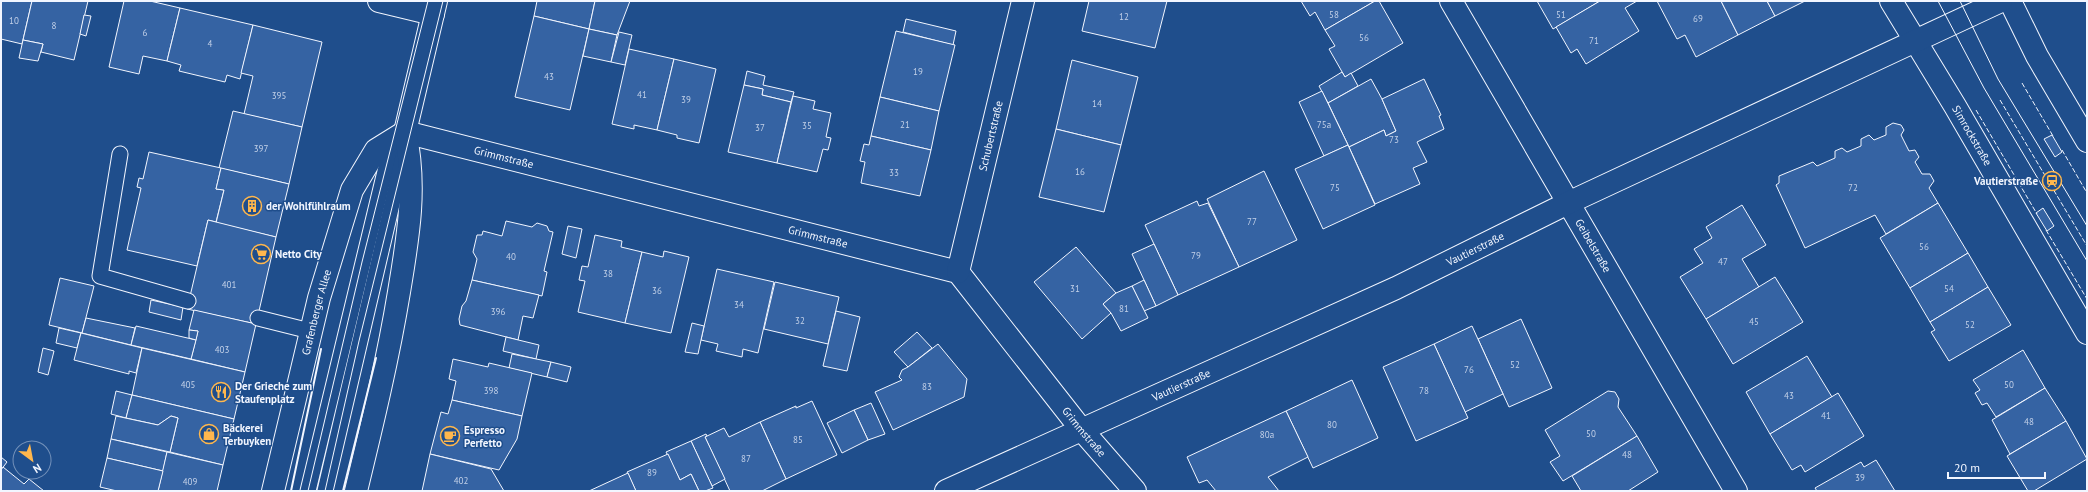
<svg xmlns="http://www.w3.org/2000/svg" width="2088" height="492" viewBox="0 0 2088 492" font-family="'PT Sans',sans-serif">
<rect width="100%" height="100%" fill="#1f4e8c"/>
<g fill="#3563a3" stroke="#f2f6ff">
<polygon points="1,1 32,1 22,44 1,39"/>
<polygon points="32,1 88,1 74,60 41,52 43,44 23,40"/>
<polygon points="124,1 150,1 180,8 167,61 143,56 139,74 109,67"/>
<polygon points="537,1 595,1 589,29 534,16"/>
<polygon points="595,1 630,1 617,35 589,29"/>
<polygon points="1089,1 1167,1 1155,48 1082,31"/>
<polygon points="1301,1 1375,1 1325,30 1315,12 1310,16"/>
<polygon points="1375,1 1379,1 1403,43 1345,77 1329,49 1335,46 1325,30"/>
<polygon points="1537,1 1600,1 1553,29"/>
<polygon points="1600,1 1637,1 1625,8 1639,31 1586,64 1577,49 1571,53 1556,27"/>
<polygon points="1657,1 1721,1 1738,35 1696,57 1685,35 1677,39"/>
<polygon points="1721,1 1767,1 1775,16 1738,35"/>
<polygon points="1767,1 1805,1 1775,16"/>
<polygon points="180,8 253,25 240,79 227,75 225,82 179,71 181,65 167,61"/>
<polygon points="84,15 91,16 86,36 80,34"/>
<polygon points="534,16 589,29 570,110 515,97"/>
<polygon points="906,19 956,31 953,45 903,32"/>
<polygon points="253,25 322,42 302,127 244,114 253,76 241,73"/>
<polygon points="589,29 617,35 611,62 583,56"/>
<polygon points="896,31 955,45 939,111 880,97"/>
<polygon points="619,32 632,35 625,65 611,62"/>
<polygon points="23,40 43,44 38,61 19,58"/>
<polygon points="629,49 674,59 657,130 634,125 634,129 612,124"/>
<polygon points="674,59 716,69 699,143 677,138 677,135 657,130"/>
<polygon points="1072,60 1138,77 1121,145 1056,129"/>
<polygon points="747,71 765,76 763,85 794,92 791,102 762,95 763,89 744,85"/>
<polygon points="1342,72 1345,77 1351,73 1358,86 1328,103 1319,86"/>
<polygon points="1371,79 1382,99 1396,131 1386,136 1384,130 1349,147 1328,103"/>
<polygon points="1424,79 1441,115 1439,116 1444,129 1417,142 1427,162 1413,168 1420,184 1375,204 1349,147 1384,130 1386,136 1396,131 1382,99"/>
<polygon points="744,85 763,89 762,95 791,102 777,163 728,152"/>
<polygon points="1322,91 1348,145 1324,156 1299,102"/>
<polygon points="793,96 815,101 813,109 831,113 826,137 831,138 828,150 823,149 817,172 777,163"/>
<polygon points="880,97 939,111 931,150 871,136"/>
<polygon points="233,111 302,127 289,184 219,168"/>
<polygon points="1893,123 1901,125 1904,130 1901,135 1909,151 1915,150 1919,157 1915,162 1922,174 1930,174 1934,181 1929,188 1938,203 1886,234 1875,215 1805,248 1776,185 1779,183 1779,176 1813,162 1817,166 1835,158 1835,151 1842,148 1847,152 1861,146 1861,139 1869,135 1874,140 1886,135 1886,127"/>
<polygon points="1056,129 1121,145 1104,212 1039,197"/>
<polygon points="2052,135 2062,152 2055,157 2044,139"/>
<polygon points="871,136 931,150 920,196 861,183 865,162 860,161 864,144 869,145"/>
<polygon points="1348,145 1375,205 1323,229 1295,169"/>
<polygon points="149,152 221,168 216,189 224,190 216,222 208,220 197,266 127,250 141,188 137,187 139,178 143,179"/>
<polygon points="221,168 289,184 276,237 216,223 224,190 216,189"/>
<polygon points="1264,171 1297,240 1239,267 1207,199"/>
<polygon points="1197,201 1199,206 1208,203 1239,267 1178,295 1145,225"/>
<polygon points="1938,203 1968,253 1910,288 1880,238"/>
<polygon points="1742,205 1766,245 1742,259 1759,287 1706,319 1680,277 1703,263 1694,249 1712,238 1706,227"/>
<polygon points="2043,208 2054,226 2047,231 2036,213"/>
<polygon points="208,220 276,237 256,324 187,309"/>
<polygon points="506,221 532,227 537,223 547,226 549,231 553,232 544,271 547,272 542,296 472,280 477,259 473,252 477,235 482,235 483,231 502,236"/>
<polygon points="568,226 582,229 576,258 562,254"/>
<polygon points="595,235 622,241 621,247 642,252 625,323 578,312 585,281 579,280 582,266 588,267"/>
<polygon points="1154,244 1178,295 1156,306 1132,254"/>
<polygon points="1076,247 1116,293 1103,304 1111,313 1082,339 1034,282"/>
<polygon points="664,251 689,257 671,333 625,323 642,252 663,257"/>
<polygon points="1968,253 1988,287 1930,322 1910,288"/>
<polygon points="717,269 774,282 758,353 743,349 742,357 716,351 718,344 701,340"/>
<polygon points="1775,277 1803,322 1733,364 1706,319"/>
<polygon points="60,278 94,286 82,333 49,325"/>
<polygon points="472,280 539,295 533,318 523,316 518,340 460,325 459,319 462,306 466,301"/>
<polygon points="1144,280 1156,306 1144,311 1132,286"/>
<polygon points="775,282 839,297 828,344 764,329"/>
<polygon points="1132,286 1148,318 1121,331 1111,313 1103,304 1116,293"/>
<polygon points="1988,287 2011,325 1949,361 1931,332 1935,330 1930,322"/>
<polygon points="151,300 183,307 181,320 149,312"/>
<polygon points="194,310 256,324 245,372 191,359 198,331 189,330"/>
<polygon points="836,311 860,317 847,371 823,366"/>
<polygon points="86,318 135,328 131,345 82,333"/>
<polygon points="1521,319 1552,388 1509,407 1478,339"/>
<polygon points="692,323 704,326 698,354 685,352"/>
<polygon points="136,326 196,340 191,359 131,345"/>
<polygon points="1472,326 1503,394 1465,412 1434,344"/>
<polygon points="59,328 81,333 77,348 56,343"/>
<polygon points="189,330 198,331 196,340 189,338"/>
<polygon points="917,332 932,348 908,367 894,352"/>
<polygon points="81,333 142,348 136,373 129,371 129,374 74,360"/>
<polygon points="506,337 539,345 536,359 503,351"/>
<polygon points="938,344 967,379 964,397 893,430 875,392 902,380 899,377 902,370 908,367"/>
<polygon points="1434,344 1468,418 1416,441 1383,367"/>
<polygon points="43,348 54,351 48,375 38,372"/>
<polygon points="142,348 245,372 234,419 132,395"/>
<polygon points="2023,350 2045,388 1996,417 1987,403 1982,405 1975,393 1980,390 1973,380"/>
<polygon points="512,354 551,362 547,377 509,368"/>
<polygon points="1807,356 1832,397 1770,434 1746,392"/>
<polygon points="453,359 488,367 489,363 532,373 522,416 452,400 456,381 449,379"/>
<polygon points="551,362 571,367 567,382 547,377"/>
<polygon points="1352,380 1378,438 1313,468 1286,411"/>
<polygon points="2045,388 2066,421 2010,454 1992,420"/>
<polygon points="116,391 132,395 126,418 111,414"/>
<polygon points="1608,391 1615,392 1619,399 1618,407 1637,436 1563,481 1550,462 1560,456 1545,430"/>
<polygon points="1838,393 1864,436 1805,472 1801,465 1792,470 1770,434"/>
<polygon points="132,395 234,419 223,465 170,452 178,418 171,416 158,425 126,418"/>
<polygon points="452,400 522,416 517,439 499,470 430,454 441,412 448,414"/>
<polygon points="812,401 837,455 786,479 760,422 796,406 796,408"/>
<polygon points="871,403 885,434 868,440 854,410"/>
<polygon points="854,410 868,440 842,453 827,423"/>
<polygon points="1286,411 1308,457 1268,477 1279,491 1216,491 1207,480 1199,483 1187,457"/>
<polygon points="116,416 158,425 171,416 178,418 170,452 111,439"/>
<polygon points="2066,421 2087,459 2034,491 2028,491 2007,456"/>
<polygon points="760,422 786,479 762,491 730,491 705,437 724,428 729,437"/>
<polygon points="706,434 707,436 705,437 725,479 712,486 691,441"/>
<polygon points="1637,436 1658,472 1628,491 1581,491 1572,476"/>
<polygon points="111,439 167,452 163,471 107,458"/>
<polygon points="691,441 713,488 705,491 699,491 691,474 680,480 666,452"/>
<polygon points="167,452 223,465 217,491 158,491"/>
<polygon points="430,454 491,469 504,491 422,491"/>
<polygon points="668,454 680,480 691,474 699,491 636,491 627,472"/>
<polygon points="1,457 7,462 1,470"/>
<polygon points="107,458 163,471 158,491 117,491 100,487"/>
<polygon points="1876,460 1895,491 1817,491 1815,488 1861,462 1864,467"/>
<polygon points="3,467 24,484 29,479 44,491 1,491 1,470"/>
<polygon points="628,473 636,491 589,491"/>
</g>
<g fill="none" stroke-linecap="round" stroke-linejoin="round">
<g stroke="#f2f6ff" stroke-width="17">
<g id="lane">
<polyline points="120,154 100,276 188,301"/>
<polyline points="258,318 310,331"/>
<polyline points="308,491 388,159 402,137"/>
<polyline points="325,491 403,157"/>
</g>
</g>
<g stroke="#f2f6ff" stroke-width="24">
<g id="street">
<polyline points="379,1 433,14"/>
<path id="s1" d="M 1451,1 L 1736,491"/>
<path id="s2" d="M 405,132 L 958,272 L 1081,429 L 1135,491"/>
<path id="s3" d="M 958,272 L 1023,1"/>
</g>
</g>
<g stroke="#f2f6ff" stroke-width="24">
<g id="secondary">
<path id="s4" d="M 1891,1 L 1955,106 L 2087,333"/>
<polyline points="2010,1 2037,56 2087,141"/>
<path id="s5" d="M 273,491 L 319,298 L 352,190 L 376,150 L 405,132"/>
<path d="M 356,491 C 372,425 388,359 399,292 C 408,238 417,187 405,132 L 436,1"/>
</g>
</g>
<g stroke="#f2f6ff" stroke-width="24">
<g id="primary">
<path id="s6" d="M 946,491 L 1396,288 L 1568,203 L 2001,1"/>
</g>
</g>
<use href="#lane" stroke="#1f4e8c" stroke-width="15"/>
<use href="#street" stroke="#1f4e8c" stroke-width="22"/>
<use href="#secondary" stroke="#1f4e8c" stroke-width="22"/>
<use href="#primary" stroke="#1f4e8c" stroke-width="22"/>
<g stroke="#f2f6ff" stroke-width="1">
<polyline points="1938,1 1984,88 2087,261"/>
<polyline points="1960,1 1998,79 2087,226"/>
<polyline points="308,491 362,262 428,1"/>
<polyline points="325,491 359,341 443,1"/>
</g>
<g stroke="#f2f6ff" stroke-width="1" stroke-dasharray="5 2" stroke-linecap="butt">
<polyline points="2022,83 2053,136"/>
<polyline points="2000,100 2087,246"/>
<polyline points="1976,110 2037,214"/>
<polyline points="2062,150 2087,193"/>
<polyline points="2046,230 2087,299"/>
</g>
<g stroke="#f2f6ff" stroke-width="2">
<polyline points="291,491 321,349"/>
<polyline points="343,491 376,358"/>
</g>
</g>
<defs>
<g id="station-ring" transform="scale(1)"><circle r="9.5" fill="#1f4e8c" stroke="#ffb74d" stroke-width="1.5"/><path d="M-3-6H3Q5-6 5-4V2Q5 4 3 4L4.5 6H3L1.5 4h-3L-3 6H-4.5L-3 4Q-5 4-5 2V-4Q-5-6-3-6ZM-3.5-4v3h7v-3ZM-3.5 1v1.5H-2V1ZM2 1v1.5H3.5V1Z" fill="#ffb74d"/></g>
<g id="building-ring" transform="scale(1)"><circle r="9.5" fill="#1f4e8c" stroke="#ffb74d" stroke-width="1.5"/><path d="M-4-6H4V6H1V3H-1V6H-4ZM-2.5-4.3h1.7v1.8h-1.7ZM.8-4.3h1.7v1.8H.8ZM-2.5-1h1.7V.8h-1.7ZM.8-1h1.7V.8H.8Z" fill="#ffb74d"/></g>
<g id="supermarket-ring" transform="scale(1)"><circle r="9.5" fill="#1f4e8c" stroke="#ffb74d" stroke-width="1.5"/><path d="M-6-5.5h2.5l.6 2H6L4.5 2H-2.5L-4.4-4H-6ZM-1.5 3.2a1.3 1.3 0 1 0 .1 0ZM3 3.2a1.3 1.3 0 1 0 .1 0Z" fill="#ffb74d"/></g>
<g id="restaurant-ring" transform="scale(1)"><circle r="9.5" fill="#1f4e8c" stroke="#ffb74d" stroke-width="1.5"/><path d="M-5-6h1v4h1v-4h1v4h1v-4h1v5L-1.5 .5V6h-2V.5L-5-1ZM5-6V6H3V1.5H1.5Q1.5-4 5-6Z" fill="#ffb74d"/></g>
<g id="shop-ring" transform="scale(1)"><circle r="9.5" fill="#1f4e8c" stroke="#ffb74d" stroke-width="1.5"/><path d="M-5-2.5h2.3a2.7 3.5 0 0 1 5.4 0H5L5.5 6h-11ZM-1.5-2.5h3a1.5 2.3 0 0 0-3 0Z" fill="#ffb74d"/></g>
<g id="cafe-ring" transform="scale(1)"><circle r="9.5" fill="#1f4e8c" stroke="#ffb74d" stroke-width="1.5"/><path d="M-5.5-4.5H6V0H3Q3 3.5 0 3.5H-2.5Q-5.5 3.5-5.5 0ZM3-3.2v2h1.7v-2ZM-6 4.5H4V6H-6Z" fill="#ffb74d"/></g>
</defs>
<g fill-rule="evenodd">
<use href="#station-ring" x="2052" y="181"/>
<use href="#building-ring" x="252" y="206"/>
<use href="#supermarket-ring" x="261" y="254"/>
<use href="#restaurant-ring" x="221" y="392"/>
<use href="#shop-ring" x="209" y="434"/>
<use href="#cafe-ring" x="450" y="436"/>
</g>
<g text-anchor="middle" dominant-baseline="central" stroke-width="3" stroke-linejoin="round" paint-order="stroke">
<g font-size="9" fill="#c3d1e8">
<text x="1334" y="14">58</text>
<text x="1561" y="14">51</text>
<text x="1124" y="16">12</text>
<text x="1698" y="18">69</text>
<text x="14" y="20">10</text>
<text x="54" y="25">8</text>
<text x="145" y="32">6</text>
<text x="1364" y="37">56</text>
<text x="1594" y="40">71</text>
<text x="210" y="43">4</text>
<text x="918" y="71">19</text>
<text x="549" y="76">43</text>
<text x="642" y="94">41</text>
<text x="279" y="95">395</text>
<text x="686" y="99">39</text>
<text x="1097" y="103">14</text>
<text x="905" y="124">21</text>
<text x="1324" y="124">75a</text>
<text x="807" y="125">35</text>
<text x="760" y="127">37</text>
<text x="1394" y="139">73</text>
<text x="261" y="148">397</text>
<text x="1080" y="171">16</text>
<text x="894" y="172">33</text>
<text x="1335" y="187">75</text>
<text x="1853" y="187">72</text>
<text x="1252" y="221">77</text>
<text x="1924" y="246">56</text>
<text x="1196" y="255">79</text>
<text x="511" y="256">40</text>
<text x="1723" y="261">47</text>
<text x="608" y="273">38</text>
<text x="229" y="284">401</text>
<text x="1075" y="288">31</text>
<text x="1949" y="288">54</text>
<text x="657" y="290">36</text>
<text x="739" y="304">34</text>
<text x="1124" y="308">81</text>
<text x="498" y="311">396</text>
<text x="800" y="320">32</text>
<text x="1754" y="321">45</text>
<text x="1970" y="324">52</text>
<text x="222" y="349">403</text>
<text x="1515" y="364">52</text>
<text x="1469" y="369">76</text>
<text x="188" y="384">405</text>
<text x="2009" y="384">50</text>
<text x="927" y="386">83</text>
<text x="491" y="390">398</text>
<text x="1424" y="390">78</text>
<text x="1789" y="395">43</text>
<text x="1826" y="415">41</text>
<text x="2029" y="421">48</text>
<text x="1332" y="424">80</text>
<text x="1591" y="433">50</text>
<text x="1267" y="434">80a</text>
<text x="798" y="439">85</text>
<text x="1627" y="454">48</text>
<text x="746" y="458">87</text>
<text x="652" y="472">89</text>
<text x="1860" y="477">39</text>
<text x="461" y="480">402</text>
<text x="190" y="481">409</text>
</g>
<g font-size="11" fill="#f2f6ff" stroke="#1f4e8c">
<text stroke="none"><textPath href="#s3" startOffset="140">Schubertstraße</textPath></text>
<text stroke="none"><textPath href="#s4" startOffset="157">Simrockstraße</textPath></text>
<text stroke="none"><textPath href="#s2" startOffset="102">Grimmstraße</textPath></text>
<text stroke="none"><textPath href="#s2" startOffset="426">Grimmstraße</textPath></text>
<text stroke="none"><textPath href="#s1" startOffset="283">Geibelstraße</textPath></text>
<text stroke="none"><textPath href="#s6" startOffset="582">Vautierstraße</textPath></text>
<text stroke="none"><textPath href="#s5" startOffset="184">Grafenberger Allee</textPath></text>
<text stroke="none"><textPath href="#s6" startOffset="258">Vautierstraße</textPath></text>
<text stroke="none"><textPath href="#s2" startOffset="774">Grimmstraße</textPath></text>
</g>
<g font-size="11" font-weight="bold" fill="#f2f6ff" stroke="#1f4e8c" text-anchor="start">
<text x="2038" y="181" text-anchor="end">Vautierstraße</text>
<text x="266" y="206">der Wohlfühlraum</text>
<text x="275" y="254">Netto City</text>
<text x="235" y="386">Der Grieche zum<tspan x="235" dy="13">Staufenplatz</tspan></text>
<text x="223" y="428">Bäckerei<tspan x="223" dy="13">Terbuyken</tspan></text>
<text x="464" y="430">Espresso<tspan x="464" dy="13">Perfetto</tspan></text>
</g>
</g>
<rect width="2088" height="492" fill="none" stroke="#f2f6ff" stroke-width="4"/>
<g transform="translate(32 460) rotate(148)"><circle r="19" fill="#1f4e8c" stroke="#7391ba"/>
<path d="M0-3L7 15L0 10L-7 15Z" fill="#ffb74d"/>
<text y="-6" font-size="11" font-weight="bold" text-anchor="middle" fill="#f2f6ff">N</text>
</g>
<path d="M1948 472v6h97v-6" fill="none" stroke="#f2f6ff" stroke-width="2"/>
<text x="1954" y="472" font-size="12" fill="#f2f6ff" stroke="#1f4e8c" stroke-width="3" paint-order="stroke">20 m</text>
</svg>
